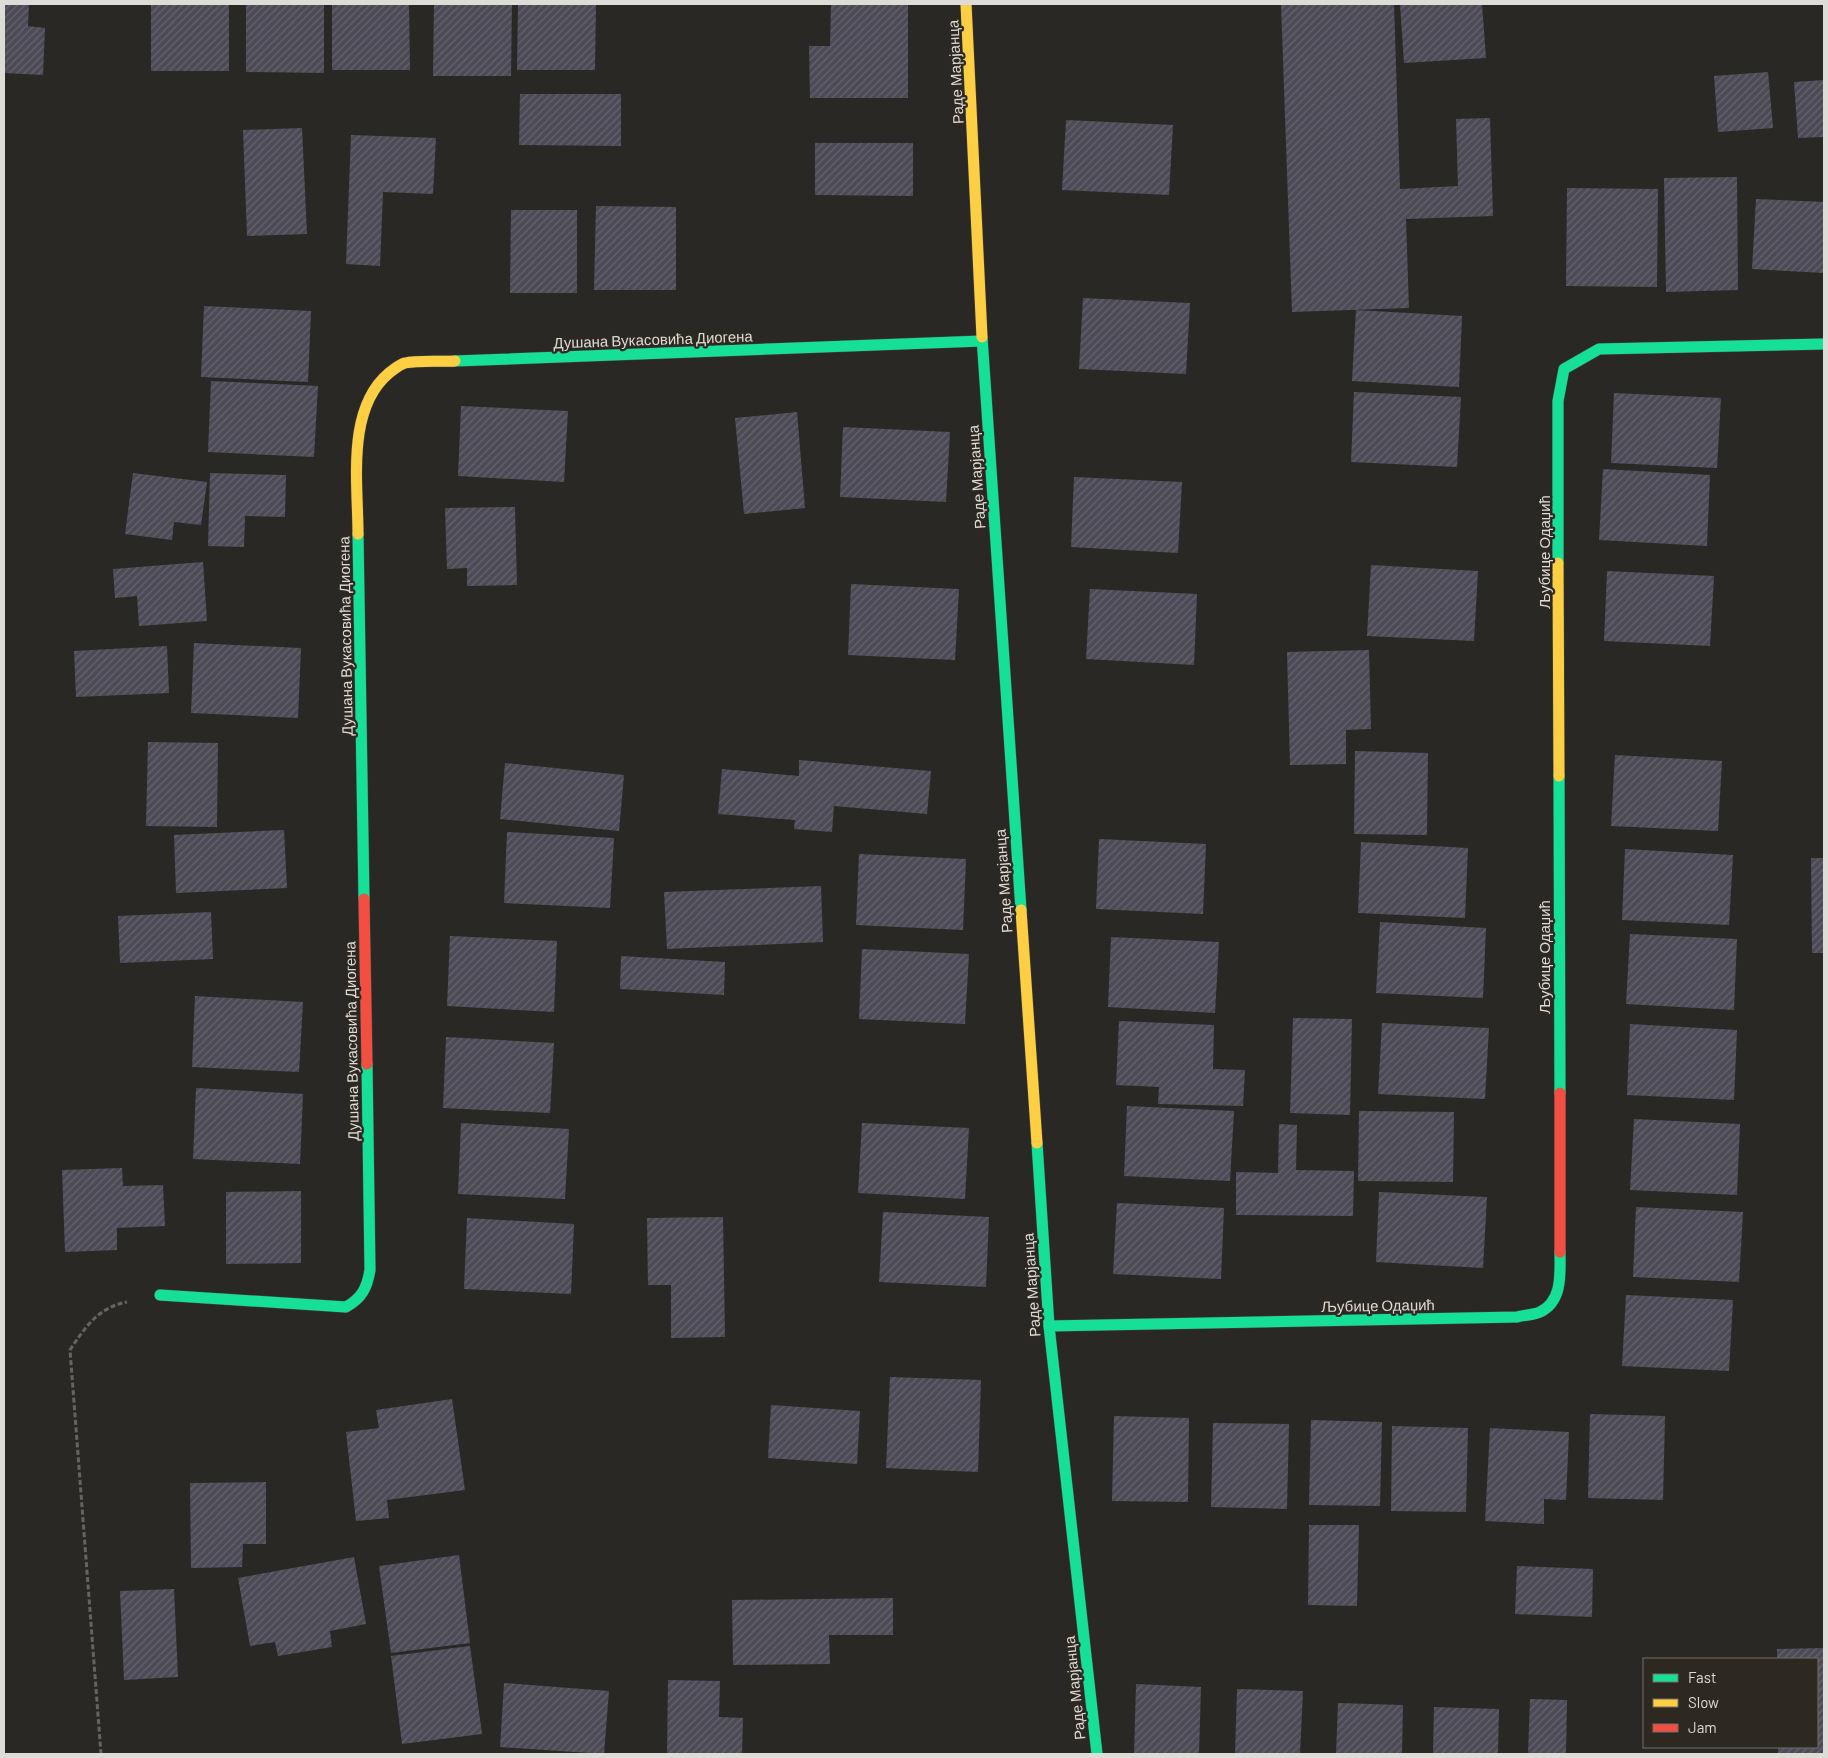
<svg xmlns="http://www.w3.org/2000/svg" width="1828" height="1758" viewBox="0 0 1828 1758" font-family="Barlow,sans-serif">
<defs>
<pattern id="building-hatch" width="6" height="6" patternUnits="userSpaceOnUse" patternTransform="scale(1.25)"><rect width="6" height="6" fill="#4c4a56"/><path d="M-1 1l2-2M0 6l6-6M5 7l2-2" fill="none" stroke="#65646e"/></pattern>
</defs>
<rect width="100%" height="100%" fill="#2a2824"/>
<g fill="url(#building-hatch)">
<polygon points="4,4 29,4 28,26 45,28 43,75 4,73"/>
<rect x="151" y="4" width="78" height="67"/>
<polygon points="246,4 324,4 324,73 246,72"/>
<polygon points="332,4 409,4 410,70 332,70"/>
<polygon points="434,4 512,4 511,76 433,76"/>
<polygon points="518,4 596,4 595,70 517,70"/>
<polygon points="831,4 908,4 908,98 810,98 809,46 830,46"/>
<polygon points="1281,4 1394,4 1400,189 1458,186 1456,119 1490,118 1493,216 1406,219 1409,308 1292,312"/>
<polygon points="1400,4 1482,4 1486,58 1404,63"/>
<polygon points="1768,72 1773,128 1718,132 1714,76"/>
<polygon points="1824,80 1824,137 1798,138 1794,82"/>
<polygon points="520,94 621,94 621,146 519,145"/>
<polygon points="1066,120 1173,125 1169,195 1062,190"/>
<polygon points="302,128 307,234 247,236 243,130"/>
<polygon points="351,135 436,138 433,194 383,192 380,266 346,264"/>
<polygon points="815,143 913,143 913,196 815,195"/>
<polygon points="1737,177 1738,290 1666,292 1664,178"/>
<polygon points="1567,188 1658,189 1657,287 1566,286"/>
<polygon points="1756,199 1824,202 1824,273 1752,269"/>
<polygon points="596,206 676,207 676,290 594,290"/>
<polygon points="511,210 577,210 577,293 510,293"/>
<polygon points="1083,298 1190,303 1186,374 1079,369"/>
<polygon points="204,306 311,311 308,382 201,377"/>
<polygon points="1356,310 1462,316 1459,387 1352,381"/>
<polygon points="211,381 318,386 314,457 208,452"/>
<polygon points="1354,392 1461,397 1457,467 1351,462"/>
<polygon points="1614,393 1721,398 1717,468 1611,463"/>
<polygon points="461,406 568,411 564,482 458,476"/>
<polygon points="797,412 805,508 744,514 735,418"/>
<polygon points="843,427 950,432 946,502 840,497"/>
<polygon points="1603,469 1710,475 1707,546 1599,540"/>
<polygon points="133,473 207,482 201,525 174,522 172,540 125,534"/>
<polygon points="210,473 286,475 285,517 245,516 244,547 208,546"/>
<polygon points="1074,477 1182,482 1178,553 1071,547"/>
<polygon points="515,507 517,585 467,586 467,568 447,569 445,508"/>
<polygon points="203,562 207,621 139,626 137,596 115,598 113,569"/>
<polygon points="1371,565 1478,571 1474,641 1367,636"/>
<polygon points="1607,571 1714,576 1710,646 1604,641"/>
<polygon points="851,584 959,589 955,660 848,655"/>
<polygon points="1090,589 1197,594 1194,665 1086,659"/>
<polygon points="194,643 301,648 298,718 191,713"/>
<polygon points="167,646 169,693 76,697 74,651"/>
<polygon points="1369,650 1371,729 1346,730 1346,764 1290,765 1287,652"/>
<polygon points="148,742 218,743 217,827 146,826"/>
<polygon points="1355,751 1428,753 1427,835 1354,834"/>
<polygon points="1615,755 1722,761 1718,831 1611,826"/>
<polygon points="799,760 931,771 927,814 834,806 832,832 794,829 795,820 718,814 722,769 799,776"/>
<polygon points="505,763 624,775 619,831 500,819"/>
<polygon points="284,830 287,888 176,893 174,835"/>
<polygon points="507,832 614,838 610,908 504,903"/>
<polygon points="1099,839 1206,844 1203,914 1096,909"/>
<polygon points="1361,842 1468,848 1465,918 1358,913"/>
<polygon points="1625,849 1733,855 1729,925 1622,920"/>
<polygon points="859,854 966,859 963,930 856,925"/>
<polygon points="1811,858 1824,858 1824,953 1812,953"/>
<polygon points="821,886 823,942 667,949 664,892"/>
<polygon points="211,912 213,959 120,963 118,916"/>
<polygon points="1380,922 1486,928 1483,998 1376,993"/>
<polygon points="1630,934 1737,939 1734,1010 1626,1004"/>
<polygon points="450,936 557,941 554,1012 447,1006"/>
<polygon points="1111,937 1219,942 1215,1013 1108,1007"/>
<polygon points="862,949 969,954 965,1024 859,1019"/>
<polygon points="621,956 725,962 724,995 620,989"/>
<polygon points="195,996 303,1002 299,1072 192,1067"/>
<polygon points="1293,1018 1352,1019 1350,1115 1290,1113"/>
<polygon points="1119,1021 1214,1025 1213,1069 1245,1070 1243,1106 1158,1104 1159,1087 1116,1085"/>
<polygon points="1382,1023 1489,1028 1485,1099 1378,1094"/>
<polygon points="1630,1024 1737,1030 1734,1100 1627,1095"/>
<polygon points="446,1037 554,1043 550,1113 443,1108"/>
<polygon points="196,1088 303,1094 300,1164 193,1159"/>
<polygon points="1127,1106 1234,1111 1230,1181 1124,1176"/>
<polygon points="1359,1111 1454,1112 1453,1182 1358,1181"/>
<polygon points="1634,1119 1740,1124 1737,1195 1630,1190"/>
<polygon points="461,1123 569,1129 565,1199 458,1194"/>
<polygon points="862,1123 969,1128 965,1199 858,1193"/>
<polygon points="1279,1124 1297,1125 1296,1170 1354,1171 1353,1216 1236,1215 1236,1172 1278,1173"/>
<polygon points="122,1168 123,1186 163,1185 165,1226 117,1228 117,1250 65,1252 62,1170"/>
<polygon points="301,1191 301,1263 226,1264 226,1192"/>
<polygon points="1379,1192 1487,1197 1483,1268 1376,1262"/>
<polygon points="1117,1203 1224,1208 1221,1279 1113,1274"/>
<polygon points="1636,1207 1743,1212 1739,1282 1633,1277"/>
<polygon points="883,1212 989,1217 986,1287 879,1282"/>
<polygon points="723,1217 725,1337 671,1338 671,1285 648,1285 647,1218"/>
<polygon points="467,1218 574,1224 571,1294 464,1289"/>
<polygon points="1626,1295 1733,1300 1729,1371 1622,1366"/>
<polygon points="890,1377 981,1380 978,1472 886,1468"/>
<polygon points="452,1399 465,1490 387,1500 389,1518 356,1521 346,1432 379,1428 376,1410"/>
<polygon points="771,1405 860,1411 857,1464 768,1458"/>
<polygon points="1590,1414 1665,1416 1663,1500 1588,1498"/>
<polygon points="1114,1416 1189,1418 1188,1502 1112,1501"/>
<polygon points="1311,1420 1382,1422 1380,1506 1309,1505"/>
<polygon points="1213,1423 1289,1424 1287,1509 1211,1507"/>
<polygon points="1392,1426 1468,1428 1466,1512 1391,1511"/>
<polygon points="1490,1428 1569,1432 1566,1500 1544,1499 1544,1524 1485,1521"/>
<polygon points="266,1482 266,1544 243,1544 242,1567 191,1568 190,1483"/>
<polygon points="1309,1525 1359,1525 1357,1606 1308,1605"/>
<polygon points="459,1555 470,1643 391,1653 379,1566"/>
<polygon points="354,1557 366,1624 330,1631 332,1647 278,1656 275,1642 250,1646 238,1578"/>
<polygon points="1517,1566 1593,1569 1592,1617 1515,1614"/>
<polygon points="174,1589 178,1677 124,1680 120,1591"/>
<polygon points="893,1598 893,1635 829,1635 830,1664 733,1665 732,1600"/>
<polygon points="470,1646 482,1734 402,1744 391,1656"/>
<polygon points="1824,1648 1824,1754 1778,1754 1778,1747 1817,1747 1817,1659 1777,1659 1777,1649"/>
<polygon points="668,1680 720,1681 719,1717 743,1718 742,1754 667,1754"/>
<polygon points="504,1683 609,1691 604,1754 500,1747"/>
<polygon points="1136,1684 1201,1687 1199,1754 1134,1754"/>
<polygon points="1237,1689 1303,1691 1300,1754 1235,1754"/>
<polygon points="1530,1699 1567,1700 1566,1754 1528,1754"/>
<polygon points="1338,1703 1403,1705 1402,1754 1336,1754"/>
<polygon points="1434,1707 1499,1709 1498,1754 1433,1754"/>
</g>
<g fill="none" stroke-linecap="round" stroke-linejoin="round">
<g stroke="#474542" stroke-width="12">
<g id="fast">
<polyline points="982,337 1021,910"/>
<polyline points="455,361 982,341"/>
<polyline points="358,534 364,899"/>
<polyline points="1558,563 1558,401 1564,369 1599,349 1824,344"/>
<polyline points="1559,776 1560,1093"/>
<polyline points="1037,1143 1049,1326 1097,1754"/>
<path d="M 160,1295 L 346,1307 C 362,1298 367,1288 370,1270 L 367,1064"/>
<path d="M 1049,1326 L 1517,1317 C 1524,1315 1534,1315 1540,1312 C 1563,1301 1560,1273 1560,1252"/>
</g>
</g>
<g stroke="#474542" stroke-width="12">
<g id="slow">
<polyline points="966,4 982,337"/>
<path d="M 358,534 C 358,483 346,409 389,373 C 393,370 400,364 405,363 C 418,360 441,362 455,361"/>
<polyline points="1558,563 1559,776"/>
<polyline points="1021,910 1037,1143"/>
</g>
</g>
<g stroke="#474542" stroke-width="12">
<g id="jam">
<polyline points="364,899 367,1064"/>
<polyline points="1560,1093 1560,1252"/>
</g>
</g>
<path stroke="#656461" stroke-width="3" stroke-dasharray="5 2.5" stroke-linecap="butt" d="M 101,1754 L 70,1350 C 85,1327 99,1307 127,1302"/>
<use href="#fast" stroke="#16e098" stroke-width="11"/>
<use href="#slow" stroke="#ffcf43" stroke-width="11"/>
<use href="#jam" stroke="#f24e42" stroke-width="11"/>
</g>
<g text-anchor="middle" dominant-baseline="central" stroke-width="4.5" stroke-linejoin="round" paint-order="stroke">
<g font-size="15" fill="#dedcd7" stroke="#2d2921">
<text transform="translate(955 72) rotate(-93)">Раде Марјанца</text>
<text transform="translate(653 339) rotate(-2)">Душана Вукасовића Диогена</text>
<text transform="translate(976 477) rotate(-94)">Раде Марјанца</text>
<text transform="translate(1544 552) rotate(-90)">Љубице Одаџић</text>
<text transform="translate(345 636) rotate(-91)">Душана Вукасовића Диогена</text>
<text transform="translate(1003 881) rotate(-94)">Раде Марјанца</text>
<text transform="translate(1544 957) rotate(-90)">Љубице Одаџић</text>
<text transform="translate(351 1041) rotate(-91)">Душана Вукасовића Диогена</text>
<text transform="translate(1031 1285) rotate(-94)">Раде Марјанца</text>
<text transform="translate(1378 1305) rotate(-1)">Љубице Одаџић</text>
<text transform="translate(1074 1688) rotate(-96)">Раде Марјанца</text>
</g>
</g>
<rect width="1828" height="1758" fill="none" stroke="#dedcd7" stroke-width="10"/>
<rect x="1643" y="1658" width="175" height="90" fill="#2d2921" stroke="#74716a"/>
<rect x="1653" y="1674" width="25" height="8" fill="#16e098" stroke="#74716a"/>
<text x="1688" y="1683" font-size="15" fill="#dedcd7">Fast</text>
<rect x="1653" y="1699" width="25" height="8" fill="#ffcf43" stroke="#74716a"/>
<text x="1688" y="1708" font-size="15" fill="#dedcd7">Slow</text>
<rect x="1653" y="1724" width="25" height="8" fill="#f24e42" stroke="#74716a"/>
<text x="1688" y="1733" font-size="15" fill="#dedcd7">Jam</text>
</svg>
